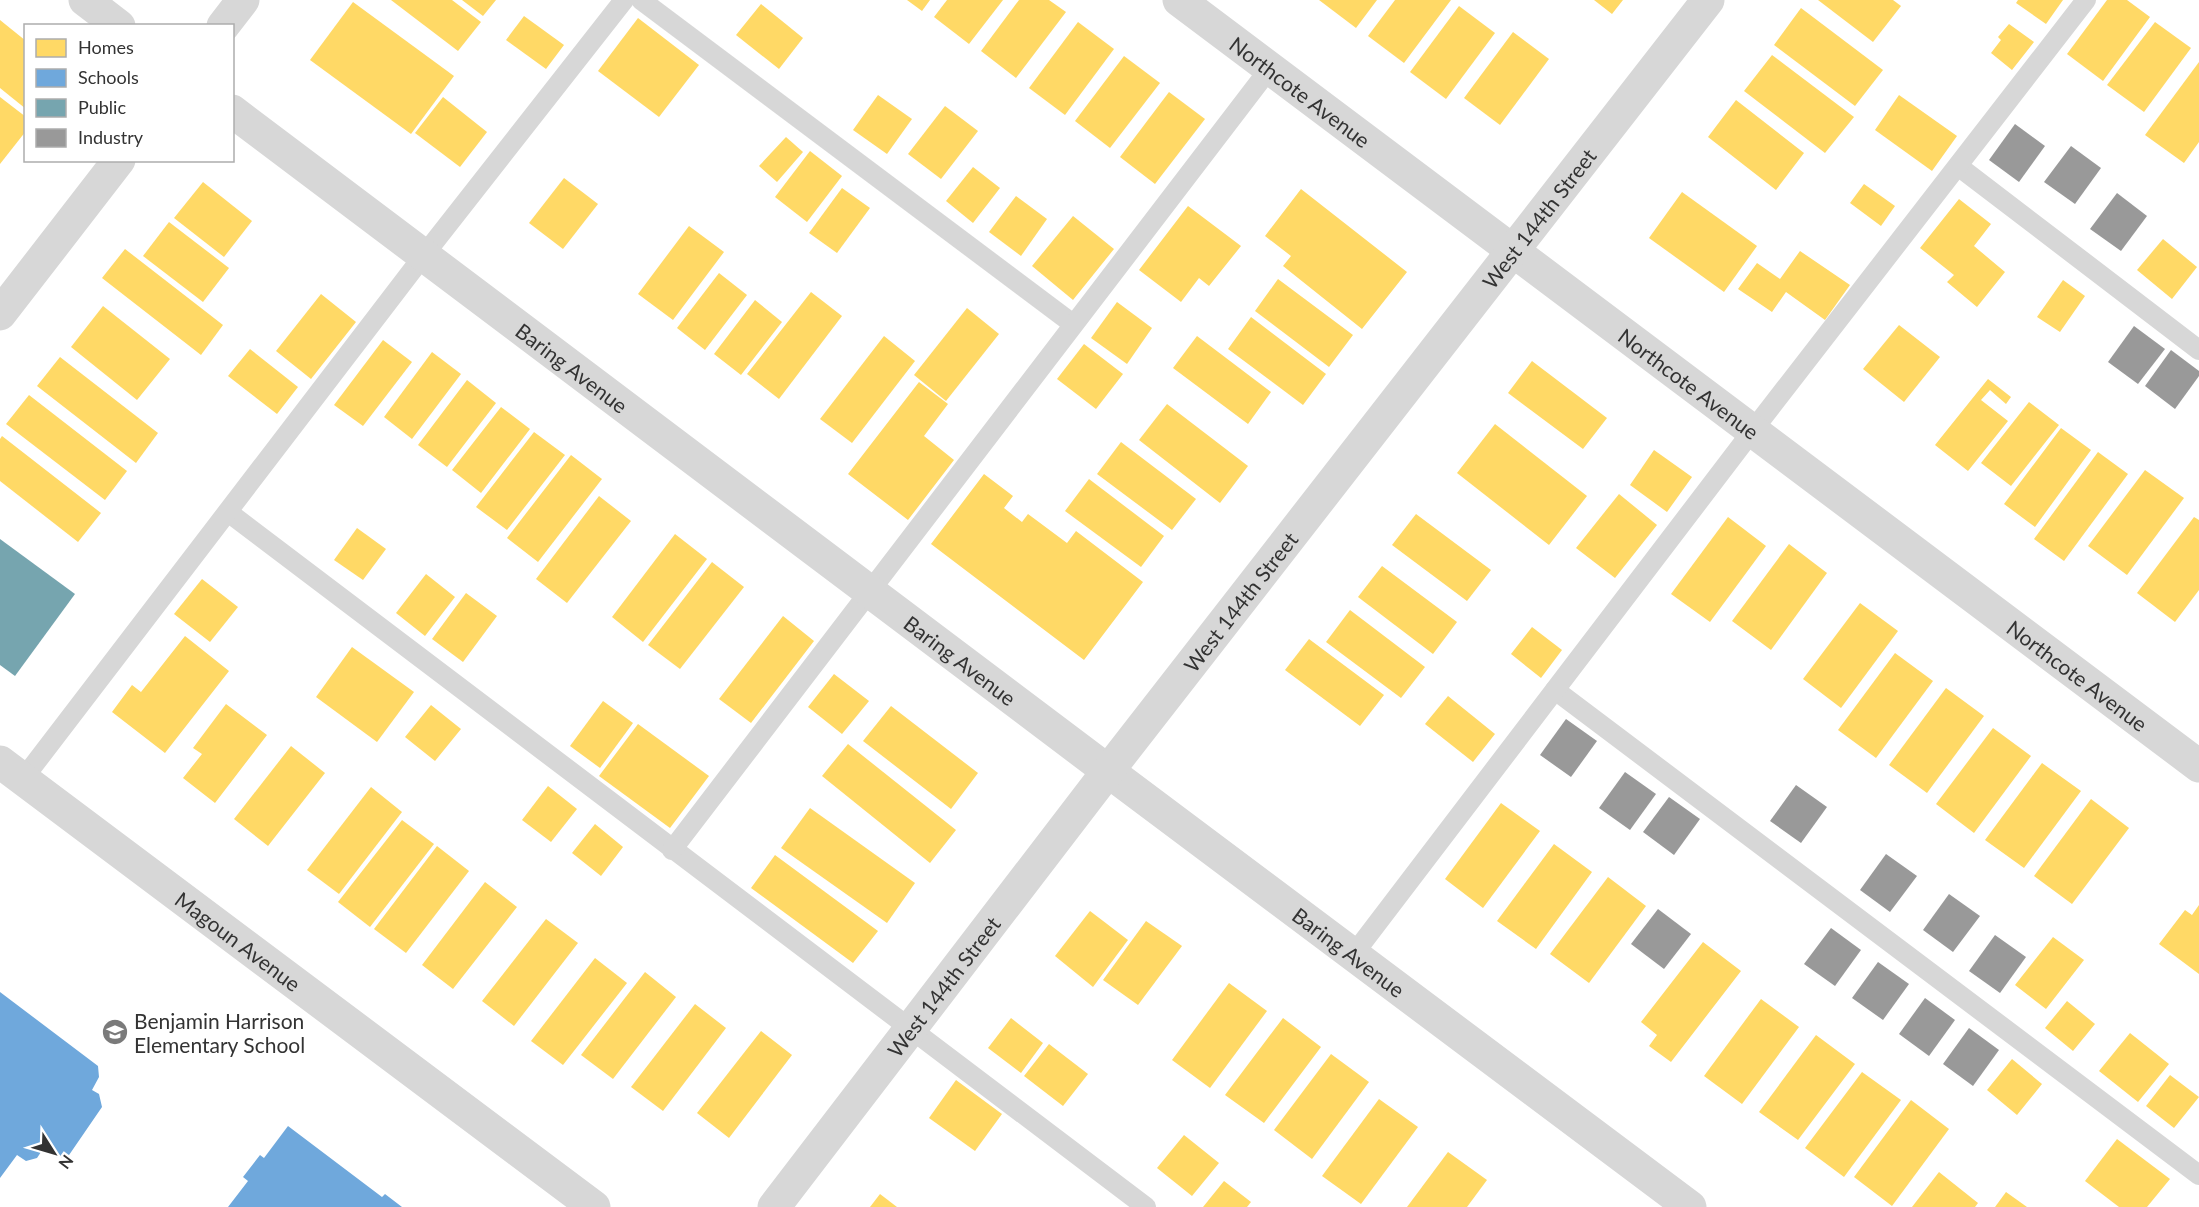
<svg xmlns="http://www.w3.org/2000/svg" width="2199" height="1207" viewBox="0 0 2199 1207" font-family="Lato,sans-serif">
<rect width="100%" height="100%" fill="#fff"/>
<g fill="#ffd966">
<polygon points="391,0 452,0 481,22 458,51"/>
<polygon points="462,0 496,0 483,16"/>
<polygon points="907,0 930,0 922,11"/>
<polygon points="947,0 1003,0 969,44 934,17"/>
<polygon points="1019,0 1049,0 1066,12 1016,78 981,51"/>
<polygon points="1319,0 1377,0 1356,28"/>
<polygon points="1395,0 1451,0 1404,63 1368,36"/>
<polygon points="1594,0 1623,0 1612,14"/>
<polygon points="1818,0 1893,0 1901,6 1873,42"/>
<polygon points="2018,0 2063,0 2046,24 2016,3"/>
<polygon points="2107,0 2127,0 2150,17 2103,81 2067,54"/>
<polygon points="353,2 454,76 411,134 310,60"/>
<polygon points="761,4 803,38 779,69 736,35"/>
<polygon points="1459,6 1495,33 1446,99 1410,72"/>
<polygon points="1801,8 1883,70 1855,106 1774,45"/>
<polygon points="524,16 564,45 546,69 506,40"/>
<polygon points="638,18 699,65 659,117 598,71"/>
<polygon points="0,20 26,41 26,109 0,88"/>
<polygon points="1078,22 1114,49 1065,115 1029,88"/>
<polygon points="2155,22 2191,48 2144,112 2107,85"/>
<polygon points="2009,24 2034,42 2012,70 1991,53 2001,40 1998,37"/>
<polygon points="1513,32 1549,59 1500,125 1464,98"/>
<polygon points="1772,55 1854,117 1825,153 1744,91"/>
<polygon points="1124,56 1160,83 1110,148 1075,121"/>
<polygon points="2199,62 2199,142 2184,163 2145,135"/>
<polygon points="1169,92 1205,119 1155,184 1120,157"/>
<polygon points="878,95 912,119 887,154 853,130"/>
<polygon points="1899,95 1957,136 1932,171 1875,130"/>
<polygon points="0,97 26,117 26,131 0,164"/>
<polygon points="443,97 487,132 460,167 415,133"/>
<polygon points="1736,100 1804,153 1776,190 1708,137"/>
<polygon points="945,106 978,131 941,179 908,154"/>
<polygon points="786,137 803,152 777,182 759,166"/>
<polygon points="810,151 842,176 807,222 775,197"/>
<polygon points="973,167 1000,188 973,223 946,201"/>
<polygon points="564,178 598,204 563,249 529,223"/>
<polygon points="203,182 252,221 224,257 174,218"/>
<polygon points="1864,184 1895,206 1881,226 1850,203"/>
<polygon points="842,188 870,208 837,253 809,233"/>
<polygon points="1301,189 1407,272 1362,329 1283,266 1291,256 1265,236"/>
<polygon points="1682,192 1757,246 1724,292 1649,238"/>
<polygon points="1016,196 1047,219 1021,256 989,232"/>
<polygon points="1959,199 1991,224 1974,246 2005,272 1977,307 1947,282 1954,275 1920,248"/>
<polygon points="1188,206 1241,246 1209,286 1199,278 1181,302 1139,270"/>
<polygon points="1073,216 1114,249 1073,300 1032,266"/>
<polygon points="169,222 229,268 203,302 143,256"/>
<polygon points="689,226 724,252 673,320 638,294"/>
<polygon points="2163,239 2197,267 2172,299 2137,270"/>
<polygon points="125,249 223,325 201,355 102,278"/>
<polygon points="1800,251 1850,285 1825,320 1786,292 1772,312 1738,289 1757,263 1780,279"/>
<polygon points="719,273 747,295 705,350 677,328"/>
<polygon points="1278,279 1353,335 1329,367 1255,311"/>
<polygon points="2063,280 2085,296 2060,332 2037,317"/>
<polygon points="811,292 842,316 779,399 747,374"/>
<polygon points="321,294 356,322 311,379 276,351"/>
<polygon points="755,300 782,322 741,375 714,354"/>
<polygon points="1117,302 1152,328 1127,364 1091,338"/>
<polygon points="103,306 170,359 137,400 71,347"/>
<polygon points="967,308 999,334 946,401 914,375"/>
<polygon points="1251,317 1326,374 1303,405 1228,349"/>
<polygon points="1899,325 1940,357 1904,402 1863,369"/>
<polygon points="884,336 915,361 852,443 820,419"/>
<polygon points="1197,336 1271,392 1248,424 1173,368"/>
<polygon points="383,340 412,362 363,426 334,405"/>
<polygon points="1084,344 1123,374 1096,409 1057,379"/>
<polygon points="250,349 298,387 277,414 228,376"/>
<polygon points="432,352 461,374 412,439 384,417"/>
<polygon points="60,357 158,433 136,463 37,386"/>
<polygon points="1532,361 1607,418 1583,449 1508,393"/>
<polygon points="1988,379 2011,397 2006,404 1990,390 1981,400 2008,421 1968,471 1935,445"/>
<polygon points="467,380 496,403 447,467 418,445"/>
<polygon points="919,382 948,404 924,436 954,460 908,520 848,474"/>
<polygon points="29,395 127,471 105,500 6,424"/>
<polygon points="2029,402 2059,425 2011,486 1981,463"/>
<polygon points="1167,404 1248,466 1220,503 1139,440"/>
<polygon points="501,407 530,429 481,493 452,470"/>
<polygon points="1495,424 1587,496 1549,545 1457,473"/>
<polygon points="2061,428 2091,450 2035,527 2004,504"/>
<polygon points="534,432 565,455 507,530 476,507"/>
<polygon points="2,436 101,513 78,542 0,481 0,439"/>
<polygon points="1121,442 1196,499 1172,530 1097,474"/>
<polygon points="1654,450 1692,477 1667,512 1630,485"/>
<polygon points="2098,452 2128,474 2064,561 2034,539"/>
<polygon points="571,455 602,479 538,562 507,538"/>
<polygon points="2145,470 2184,498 2127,575 2088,546"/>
<polygon points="984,474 1013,496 1004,508 1022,522 1028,514 1067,543 1076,531 1143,582 1084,660 931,544"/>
<polygon points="1089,479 1164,536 1141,567 1065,511"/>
<polygon points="1619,494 1657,525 1615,578 1576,548"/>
<polygon points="599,496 631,521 567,603 536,579"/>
<polygon points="1416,514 1491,570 1467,601 1392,545"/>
<polygon points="1728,517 1766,546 1710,622 1671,594"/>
<polygon points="2194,517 2199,520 2199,590 2175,622 2137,593"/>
<polygon points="357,528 386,549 363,580 334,560"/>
<polygon points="675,534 707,559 643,642 612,617"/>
<polygon points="1789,544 1827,573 1771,650 1732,621"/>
<polygon points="712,562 744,587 680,669 648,645"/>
<polygon points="1382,566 1457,622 1433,654 1358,597"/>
<polygon points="426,574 455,597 425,636 396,613"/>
<polygon points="202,579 238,607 210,642 174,614"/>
<polygon points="466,593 497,616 463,662 432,639"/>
<polygon points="1860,603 1898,631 1841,708 1803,679"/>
<polygon points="1350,610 1425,667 1401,698 1326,642"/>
<polygon points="783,616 814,641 751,723 719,699"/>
<polygon points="1532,627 1562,650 1541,678 1511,654"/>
<polygon points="185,636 229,671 165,753 112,712 132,685 141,692"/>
<polygon points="1309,639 1384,695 1360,726 1285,670"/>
<polygon points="352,647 414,692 377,742 316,697"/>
<polygon points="1895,653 1933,681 1876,758 1838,730"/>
<polygon points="834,674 869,701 842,734 808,707"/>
<polygon points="1946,688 1984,716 1927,793 1889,765"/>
<polygon points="1448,696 1495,734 1473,762 1425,724"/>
<polygon points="603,701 633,723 600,768 570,746"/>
<polygon points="226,704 267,735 215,803 183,778 202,754 193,748"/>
<polygon points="431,705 461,729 435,761 405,737"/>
<polygon points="891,706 978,773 951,809 863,741"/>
<polygon points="638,724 709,776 670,828 599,776"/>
<polygon points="1993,728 2031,756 1974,833 1936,804"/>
<polygon points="848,744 956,830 930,863 822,776"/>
<polygon points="291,746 325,773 268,846 234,819"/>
<polygon points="2042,763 2081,791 2024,868 1985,840"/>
<polygon points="548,786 577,809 551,842 522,820"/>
<polygon points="371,787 402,812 339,894 307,870"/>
<polygon points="2091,799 2129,828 2072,904 2034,876"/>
<polygon points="1501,803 1540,831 1483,908 1445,879"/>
<polygon points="810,808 915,883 887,923 781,848"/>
<polygon points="402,820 434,844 370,927 338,902"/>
<polygon points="595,824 623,847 601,876 572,853"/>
<polygon points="1554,844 1592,872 1536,949 1497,921"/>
<polygon points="437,846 469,871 406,953 374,929"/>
<polygon points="775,855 878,931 853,963 751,888"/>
<polygon points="1608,877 1646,906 1589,983 1550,954"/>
<polygon points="485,882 517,907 453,989 422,965"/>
<polygon points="2199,905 2199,974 2159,944 2185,910 2192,915"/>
<polygon points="1090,911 1128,940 1093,987 1055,956"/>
<polygon points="546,919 578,943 514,1026 482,1001"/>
<polygon points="1146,921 1182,946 1138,1005 1103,980"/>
<polygon points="2053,937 2084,960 2046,1009 2015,985"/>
<polygon points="1703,942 1741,971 1671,1062 1649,1046 1657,1035 1641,1022"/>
<polygon points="595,958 627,983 563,1065 531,1041"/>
<polygon points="645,972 676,997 613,1079 581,1055"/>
<polygon points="1229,983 1267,1011 1210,1088 1172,1060"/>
<polygon points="1761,999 1799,1027 1742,1104 1704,1076"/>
<polygon points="2067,1001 2095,1024 2073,1051 2045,1028"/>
<polygon points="695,1004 726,1028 663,1111 631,1087"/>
<polygon points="1011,1018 1043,1043 1021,1073 988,1048"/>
<polygon points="1283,1018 1321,1047 1264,1123 1225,1095"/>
<polygon points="761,1031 792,1055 729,1138 697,1113"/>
<polygon points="2130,1033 2169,1064 2138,1102 2099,1071"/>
<polygon points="1816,1035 1855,1064 1798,1140 1759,1112"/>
<polygon points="1049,1044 1088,1074 1063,1106 1024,1076"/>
<polygon points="1331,1054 1369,1082 1312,1159 1274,1130"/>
<polygon points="2012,1059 2042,1084 2017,1115 1987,1090"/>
<polygon points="1862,1072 1901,1100 1844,1177 1805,1148"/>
<polygon points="2170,1075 2199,1097 2174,1128 2146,1106"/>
<polygon points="956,1080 1002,1114 975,1151 929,1118"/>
<polygon points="1379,1099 1418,1127 1361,1204 1322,1176"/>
<polygon points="1911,1100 1949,1129 1892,1206 1854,1177"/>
<polygon points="1184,1135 1219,1163 1192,1196 1157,1168"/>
<polygon points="2117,1139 2170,1179 2147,1207 2119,1207 2085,1181"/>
<polygon points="1448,1152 1487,1180 1467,1207 1407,1207"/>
<polygon points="1939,1172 1978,1203 1975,1207 1912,1207"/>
<polygon points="1224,1181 1251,1202 1247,1207 1203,1207"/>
<polygon points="2006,1192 2027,1207 1995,1207"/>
<polygon points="880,1194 897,1207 870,1207"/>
</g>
<g fill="#6fa8dc">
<polygon points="0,992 98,1066 99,1077 92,1090 99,1094 102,1107 67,1158 55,1157 43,1149 37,1158 26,1161 17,1155 0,1178"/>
<polygon points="288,1126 382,1197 385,1194 402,1207 228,1207 248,1181 243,1177 260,1155 264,1158"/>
</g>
<polygon fill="#76a5af" points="0,539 75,594 15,676 0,665"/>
<g fill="#999">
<polygon points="2015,124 2045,146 2019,182 1989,160"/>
<polygon points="2071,146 2101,168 2075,204 2044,182"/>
<polygon points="2117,193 2147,216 2121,251 2090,229"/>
<polygon points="2134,326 2165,349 2138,384 2108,362"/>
<polygon points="2171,350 2199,371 2199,376 2175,409 2145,386"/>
<polygon points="1566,719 1597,741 1571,777 1540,755"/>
<polygon points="1625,772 1656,794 1630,830 1599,808"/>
<polygon points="1796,785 1827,807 1801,843 1770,821"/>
<polygon points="1669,797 1700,819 1674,855 1643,832"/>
<polygon points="1886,854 1917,876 1890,912 1860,890"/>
<polygon points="1949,894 1980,916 1953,952 1923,930"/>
<polygon points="1658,909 1691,934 1664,969 1631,944"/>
<polygon points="1831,928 1861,950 1835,986 1804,964"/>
<polygon points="1995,935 2026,957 2000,993 1969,971"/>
<polygon points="1878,962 1909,984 1883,1020 1852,998"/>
<polygon points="1925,998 1955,1020 1929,1056 1899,1034"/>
<polygon points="1969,1028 1999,1050 1973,1086 1943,1064"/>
</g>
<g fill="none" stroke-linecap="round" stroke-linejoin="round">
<g stroke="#d7d7d7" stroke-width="20">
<polyline points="641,0 1073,324"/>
<polyline points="1958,166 2199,350"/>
<polyline points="228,512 1146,1207"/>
<polyline points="1555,690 2199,1175"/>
<polyline points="23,779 424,255 624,0"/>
<polyline points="672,850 1270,68"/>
<polyline points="1353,955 1753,430 2086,0"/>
</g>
<g stroke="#d7d7d7" stroke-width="33">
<polyline points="85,0 119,26"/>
<path id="s1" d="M 1179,0 L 2199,766"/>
<path id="s2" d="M 232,111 L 1108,771 L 1690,1207"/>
<path id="s3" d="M 0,762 L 594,1207"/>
<path id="s4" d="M 774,1207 L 1108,771 L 1708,0"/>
</g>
<g stroke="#d7d7d7" stroke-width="33">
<polyline points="223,26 243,0"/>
<polyline points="0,314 119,160"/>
</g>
</g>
<defs>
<g id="school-disc" transform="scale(1.35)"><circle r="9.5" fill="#7a7a7a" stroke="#fff"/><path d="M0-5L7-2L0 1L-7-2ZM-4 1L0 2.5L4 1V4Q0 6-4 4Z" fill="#fff"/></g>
</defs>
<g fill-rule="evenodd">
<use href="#school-disc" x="115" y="1032"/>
</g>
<g text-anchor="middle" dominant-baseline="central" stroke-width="6" stroke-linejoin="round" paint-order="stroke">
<g font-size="21" fill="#333" stroke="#fff">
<text stroke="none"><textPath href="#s1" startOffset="152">Northcote Avenue</textPath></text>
<text stroke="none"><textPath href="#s4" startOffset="1250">West 144th Street</textPath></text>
<text stroke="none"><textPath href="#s2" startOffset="426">Baring Avenue</textPath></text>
<text stroke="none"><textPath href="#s1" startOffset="638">Northcote Avenue</textPath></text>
<text stroke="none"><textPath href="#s4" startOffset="764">West 144th Street</textPath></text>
<text stroke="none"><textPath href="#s2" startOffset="912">Baring Avenue</textPath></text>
<text stroke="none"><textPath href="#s1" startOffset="1124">Northcote Avenue</textPath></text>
<text stroke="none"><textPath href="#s3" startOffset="298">Magoun Avenue</textPath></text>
<text stroke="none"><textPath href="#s2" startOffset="1398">Baring Avenue</textPath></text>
<text stroke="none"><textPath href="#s4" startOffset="278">West 144th Street</textPath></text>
</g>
<g font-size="21" fill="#333" stroke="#fff" text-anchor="start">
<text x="134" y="1020">Benjamin Harrison<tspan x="134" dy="24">Elementary School</tspan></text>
</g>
</g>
<rect x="24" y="24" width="210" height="138" fill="#ffffff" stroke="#adadad" stroke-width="1.5"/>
<rect x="36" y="39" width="30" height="18" fill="#ffd966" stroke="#adadad" stroke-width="1.5"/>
<text x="78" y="54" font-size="18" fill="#333333">Homes</text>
<rect x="36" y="69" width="30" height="18" fill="#6fa8dc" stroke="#adadad" stroke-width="1.5"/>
<text x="78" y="84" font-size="18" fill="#333333">Schools</text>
<rect x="36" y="99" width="30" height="18" fill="#76a5af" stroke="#adadad" stroke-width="1.5"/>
<text x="78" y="114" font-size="18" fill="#333333">Public</text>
<rect x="36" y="129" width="30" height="18" fill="#999999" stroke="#adadad" stroke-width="1.5"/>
<text x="78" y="144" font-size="18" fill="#333333">Industry</text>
<g transform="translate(54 1153) rotate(127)" stroke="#ffffff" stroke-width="4.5" paint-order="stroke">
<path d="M0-4.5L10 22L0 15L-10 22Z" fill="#333333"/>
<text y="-9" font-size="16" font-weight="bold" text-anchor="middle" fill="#333333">N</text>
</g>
</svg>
